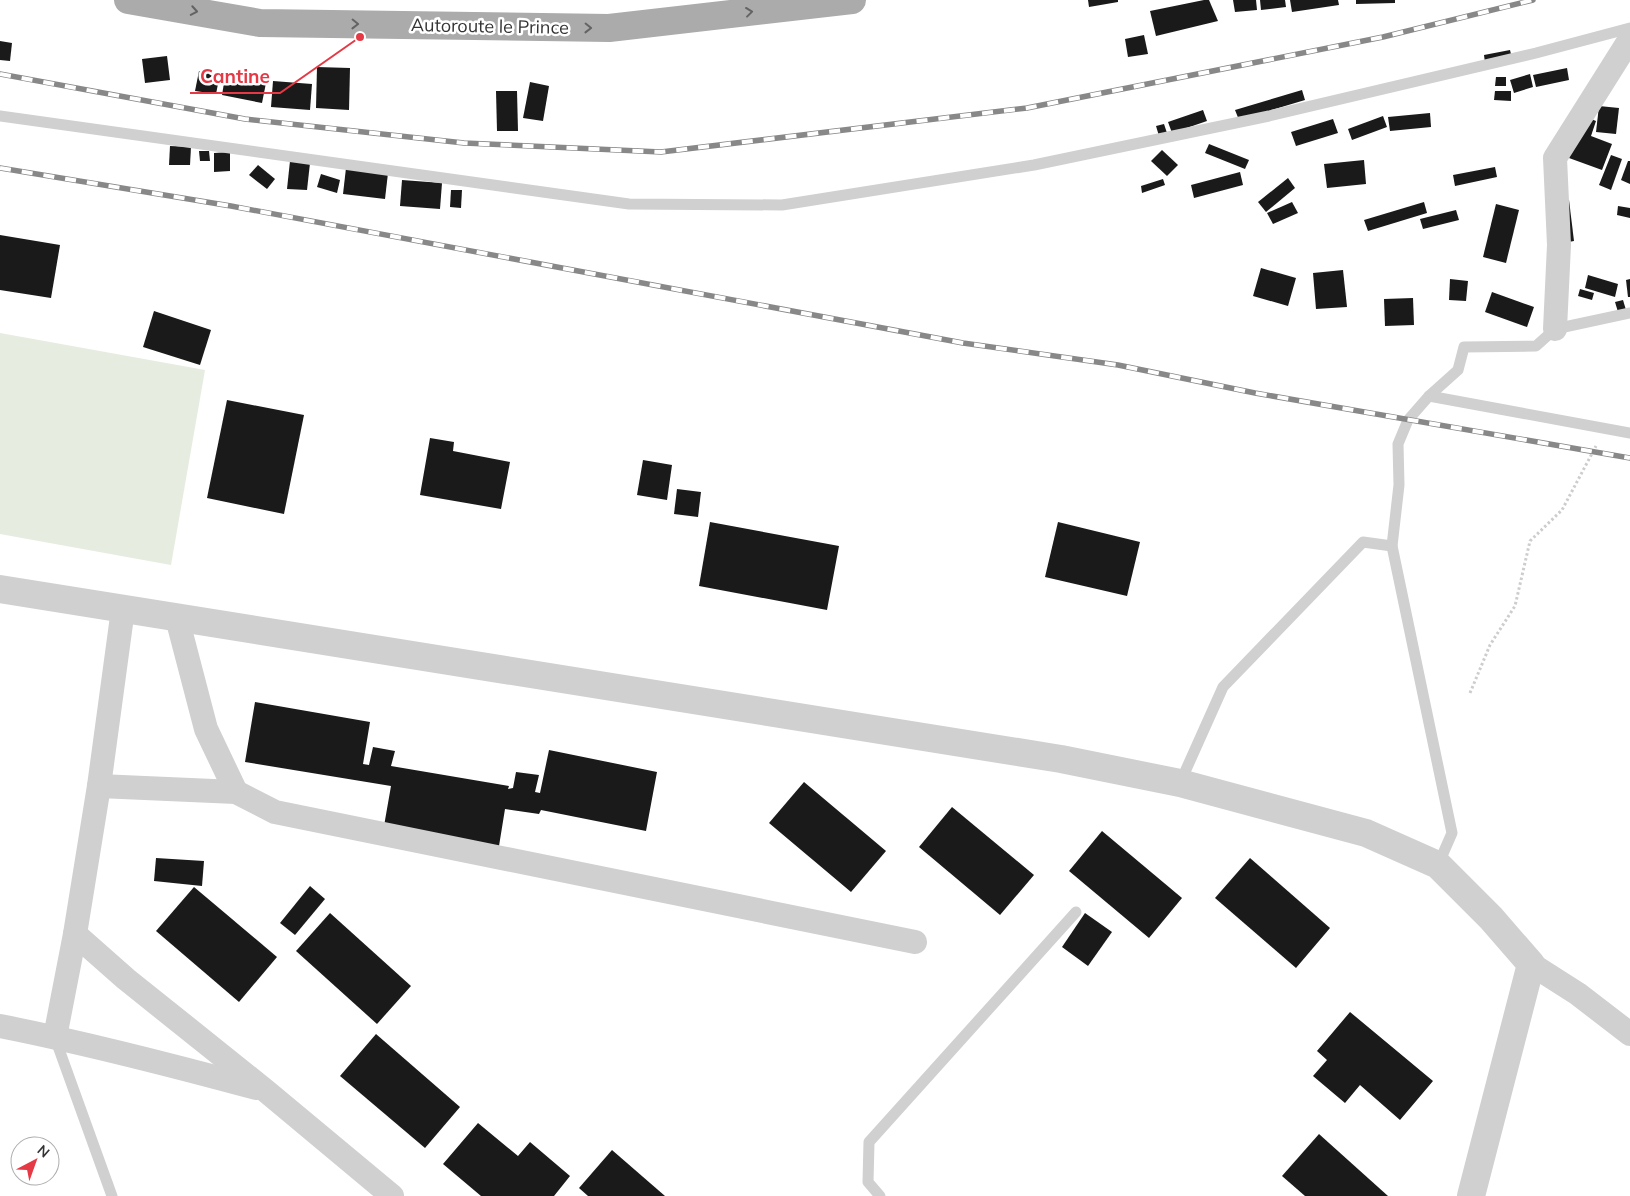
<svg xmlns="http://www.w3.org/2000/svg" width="1630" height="1196" viewBox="0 0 1630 1196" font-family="Mulish,sans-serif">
<rect width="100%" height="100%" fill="#fff"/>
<polygon fill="#e6ecdf" points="0,333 205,370 171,565 0,534"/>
<g fill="#1a1a1a">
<polygon points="1088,0 1118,0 1118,2 1089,7"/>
<polygon points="1204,0 1209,0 1218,21 1156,36 1150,11"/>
<polygon points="1233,0 1256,0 1257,10 1235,12"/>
<polygon points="1260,0 1285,0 1286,7 1261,10"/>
<polygon points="1290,0 1338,0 1339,5 1292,12"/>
<polygon points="1356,0 1395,0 1395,3 1356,4"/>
<polygon points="1144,35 1148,54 1128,57 1125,39"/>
<polygon points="0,41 12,43 10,61 0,60"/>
<polygon points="1510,50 1512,58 1485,63 1484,55"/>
<polygon points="167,56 170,80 145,83 142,59"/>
<polygon points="317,67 350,68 349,110 316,108"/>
<polygon points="1567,68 1569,80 1536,87 1533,75"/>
<polygon points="199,71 220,74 216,94 195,91"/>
<polygon points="226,71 267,78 262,103 222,95"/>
<polygon points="1530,74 1533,87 1514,93 1510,80"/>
<polygon points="1496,77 1506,77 1506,86 1495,86"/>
<polygon points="273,81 312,84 310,110 271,107"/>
<polygon points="530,82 549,86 543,121 523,118"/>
<polygon points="1302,90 1305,100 1239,120 1235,110"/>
<polygon points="496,91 517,91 518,131 497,131"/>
<polygon points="1495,91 1511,91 1511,101 1494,100"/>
<polygon points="1599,106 1619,108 1616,134 1596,132"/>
<polygon points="1203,110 1207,121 1172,133 1168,122"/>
<polygon points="1430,113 1431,127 1390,131 1388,117"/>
<polygon points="1383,116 1387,127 1352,140 1348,129"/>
<polygon points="1584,116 1596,121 1591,136 1612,144 1602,170 1569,158"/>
<polygon points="1333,119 1338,133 1296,146 1291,132"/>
<polygon points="1164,124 1167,133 1159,136 1156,126"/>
<polygon points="1209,144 1249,160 1245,169 1205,153"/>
<polygon points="170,146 191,147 190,165 169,165"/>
<polygon points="1162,150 1178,165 1167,176 1151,161"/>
<polygon points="199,151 209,151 210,161 200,161"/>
<polygon points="230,152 230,171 214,172 214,153"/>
<polygon points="1611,155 1622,159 1611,190 1599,185"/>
<polygon points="1364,160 1366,184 1327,188 1324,164"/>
<polygon points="290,161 310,163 307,190 287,189"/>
<polygon points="1628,161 1630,161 1630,184 1621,180"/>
<polygon points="258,165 275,179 267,189 249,175"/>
<polygon points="1495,167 1497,177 1455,186 1453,175"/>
<polygon points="346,168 388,173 385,199 343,194"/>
<polygon points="1240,172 1243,185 1194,198 1191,185"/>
<polygon points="321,174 340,180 337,193 317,187"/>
<polygon points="1288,178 1295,188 1266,212 1258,202"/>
<polygon points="1163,179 1165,185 1142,193 1141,186"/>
<polygon points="402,180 442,183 440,209 400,206"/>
<polygon points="451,190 462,190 461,208 450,207"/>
<polygon points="1569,200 1574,241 1563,243 1558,201"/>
<polygon points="1292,202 1298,213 1273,224 1267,213"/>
<polygon points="1424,202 1427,213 1368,231 1364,220"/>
<polygon points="1496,204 1519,210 1506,263 1483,257"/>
<polygon points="1618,206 1630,208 1630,218 1617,215"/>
<polygon points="1456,210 1459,220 1423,229 1420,219"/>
<polygon points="0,235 60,245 51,298 0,290"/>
<polygon points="1261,268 1296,278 1288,306 1253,296"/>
<polygon points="1343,270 1347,307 1316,309 1313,273"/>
<polygon points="1588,275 1618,284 1615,297 1585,288"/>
<polygon points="1450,279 1468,281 1466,301 1449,300"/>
<polygon points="1630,279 1630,297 1628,297 1626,280"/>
<polygon points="1580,289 1594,293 1592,300 1578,296"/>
<polygon points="1492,292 1534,307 1527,327 1485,312"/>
<polygon points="1413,298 1414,325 1385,326 1384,299"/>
<polygon points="1623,300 1626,310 1618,312 1615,302"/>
<polygon points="154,311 211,330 200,365 143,347"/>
<polygon points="227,400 304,415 284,514 207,498"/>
<polygon points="430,438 454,442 453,451 510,462 501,509 420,495"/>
<polygon points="643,460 672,465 667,500 637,495"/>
<polygon points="677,489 701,492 698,517 674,514"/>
<polygon points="710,522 839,546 827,610 699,586"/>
<polygon points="1058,522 1140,542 1127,596 1045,577"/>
<polygon points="255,702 370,722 363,764 369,765 373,747 395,751 391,766 509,786 508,789 513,788 516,772 539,775 535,792 540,793 549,750 657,772 646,831 541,810 539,814 505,809 499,846 384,826 391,786 245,762"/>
<polygon points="804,782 886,851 851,892 769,823"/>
<polygon points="952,807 1034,875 1000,915 919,847"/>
<polygon points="1102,831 1182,898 1149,938 1069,871"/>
<polygon points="156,858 204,861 202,886 154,881"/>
<polygon points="1250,858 1330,928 1296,968 1215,898"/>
<polygon points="310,886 325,899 295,935 280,923"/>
<polygon points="194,887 277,957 239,1002 156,931"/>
<polygon points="330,913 411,986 377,1024 296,951"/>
<polygon points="1085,913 1112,932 1088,966 1062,947"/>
<polygon points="1350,1012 1433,1081 1400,1120 1360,1085 1345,1103 1313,1076 1327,1060 1317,1051"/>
<polygon points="376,1034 460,1107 425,1148 340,1076"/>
<polygon points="478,1123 518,1156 530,1142 570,1176 554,1196 481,1196 443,1164"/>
<polygon points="1319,1134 1388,1196 1305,1196 1282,1176"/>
<polygon points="612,1150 665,1196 588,1196 579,1188"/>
</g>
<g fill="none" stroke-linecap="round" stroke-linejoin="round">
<polyline stroke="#cdcdcd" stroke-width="3" stroke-dasharray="2.5 2.5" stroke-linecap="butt" points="1470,693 1490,645 1515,606 1530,541 1562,510 1596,446"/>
<g stroke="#d0d0d0" stroke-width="11">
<polyline points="0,116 629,204 782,205 1034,165 1269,116 1536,53 1630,28"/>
<polyline points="1429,396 1630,433"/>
<polyline points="1180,783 1223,687 1363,542 1392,546"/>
<polyline points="1438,865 1452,833 1392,546 1399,485 1398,444 1408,420 1429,396 1458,370 1464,347 1536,346 1555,329 1630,313"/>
<polyline points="55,1038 112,1196"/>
<polyline points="880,1196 868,1182 869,1142 1076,912"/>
</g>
<g stroke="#d0d0d0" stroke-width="24">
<polyline points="1555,329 1559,245 1555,158 1630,39"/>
<polyline points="123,609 99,786 75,934 126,979 266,1091 392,1196"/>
<polyline points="177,618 206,729 236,792 275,812 915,942"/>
<polyline points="99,786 236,792"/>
<polyline points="1531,964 1578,994 1630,1034"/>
<path d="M 0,1026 C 86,1043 171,1065 256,1088"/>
<polyline points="55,1037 75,934"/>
</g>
<polyline stroke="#d0d0d0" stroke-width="28" points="0,589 1061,759 1180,783 1366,833 1438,865 1491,918 1531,964 1471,1196"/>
<polyline stroke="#ababab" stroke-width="28" points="128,0 260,23 609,28 852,0"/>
<g stroke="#888" stroke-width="5.5">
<g id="rail">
<polyline points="0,74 245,119 464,143 661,152 1027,108 1383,37 1533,0"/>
<polyline points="0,168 231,206 963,343 1118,365 1255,393 1630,458"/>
</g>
</g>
<use href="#rail" stroke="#fff" stroke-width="4" stroke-dasharray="11" stroke-linecap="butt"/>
</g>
<defs><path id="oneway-chevron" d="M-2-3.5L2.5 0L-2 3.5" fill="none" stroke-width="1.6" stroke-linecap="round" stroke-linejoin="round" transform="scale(1.25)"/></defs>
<g stroke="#636363">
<use href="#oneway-chevron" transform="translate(194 11) rotate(10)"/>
<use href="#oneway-chevron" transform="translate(749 12) rotate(-7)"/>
<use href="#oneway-chevron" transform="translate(355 24) rotate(1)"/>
<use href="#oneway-chevron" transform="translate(588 28) rotate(1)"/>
</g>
<g text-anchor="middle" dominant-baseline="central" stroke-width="5" stroke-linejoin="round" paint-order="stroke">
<g font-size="18" fill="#333" stroke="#fff">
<text transform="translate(490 26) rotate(1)">Autoroute le Prince</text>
</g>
</g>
<path fill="none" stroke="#e63946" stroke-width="2" d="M360 37L280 93H190"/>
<circle fill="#e63946" stroke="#fff" stroke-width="2" cx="360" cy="37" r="5"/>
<g font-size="19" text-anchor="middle" font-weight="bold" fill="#e63946" stroke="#fff" stroke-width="5" stroke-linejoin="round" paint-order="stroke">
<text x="235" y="83">Cantine</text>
</g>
<g transform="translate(35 1161) rotate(41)"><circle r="24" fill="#ffffff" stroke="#adadad"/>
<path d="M0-4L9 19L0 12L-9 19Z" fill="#e63946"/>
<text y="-8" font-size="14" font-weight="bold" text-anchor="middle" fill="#333333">N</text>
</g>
</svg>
